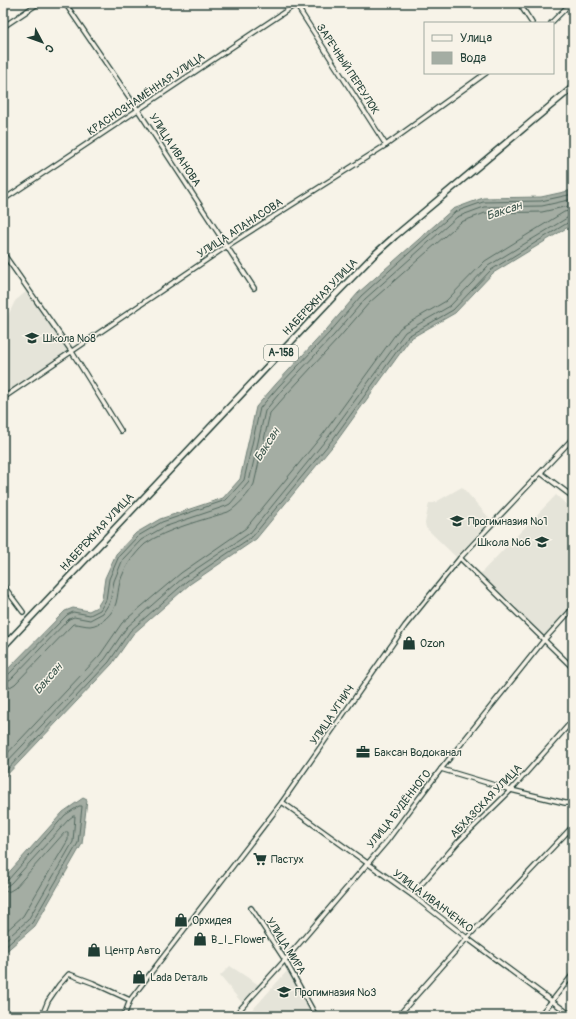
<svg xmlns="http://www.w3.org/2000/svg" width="576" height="1019" viewBox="0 0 576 1019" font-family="Pangolin,sans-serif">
<rect width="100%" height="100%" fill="#f7f3e8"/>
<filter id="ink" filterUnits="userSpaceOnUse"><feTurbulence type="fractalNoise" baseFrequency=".025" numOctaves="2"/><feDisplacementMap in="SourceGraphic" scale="8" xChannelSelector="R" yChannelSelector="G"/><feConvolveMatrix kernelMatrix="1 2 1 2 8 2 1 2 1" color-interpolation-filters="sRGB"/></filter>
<g filter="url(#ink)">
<g fill="#e5e4d9">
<polygon points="27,291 69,350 3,396 3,326 15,301"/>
<polygon points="462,487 491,520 456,557 426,528 425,523 429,503 434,503"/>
<polygon points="556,495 573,510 573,602 568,608 567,613 545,637 516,609 516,607 506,597 504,598 480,574"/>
<polygon points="230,966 259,985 242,1003 220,976"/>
<polygon points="288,970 313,1015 312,1016 247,1016"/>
</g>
<g fill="#a4ada3" stroke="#6f8077">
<polygon points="573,190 573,224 493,273 455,313 411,338 336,442 256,539 190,584 133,634 112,664 3,779 3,674 65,611 73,608 89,611 97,607 102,599 105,578 116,554 136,533 160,519 223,498 240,479 256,407 276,384 327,329 358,293 453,209 483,198 541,197"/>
<polygon points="83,798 87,800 82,844 35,926 3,954 3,879 63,812"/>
</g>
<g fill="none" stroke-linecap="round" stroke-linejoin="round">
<g stroke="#546a60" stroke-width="1">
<polyline points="3,677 7,676 67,615 73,612 90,615 100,610 106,600 109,579 119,556 138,536 162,522 226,500 244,480 260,408 279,386 330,332 361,296 455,212 483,202 541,201 573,194"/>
<polyline points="3,682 7,681 11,679 69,619 74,617 90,620 103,613 110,602 114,581 123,559 141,540 164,527 226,506 230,504 249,482 265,411 282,390 334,335 365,299 457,217 484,207 542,206 573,199"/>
<path d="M 3,688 L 10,687 L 15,684 L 73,624 L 75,624 C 79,624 85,626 90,626 C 101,625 113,614 116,603 C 118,596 118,589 120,582 C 124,568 134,554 145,544 C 166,529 203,520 228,512 C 236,508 250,493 254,484 L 270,413 L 287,394 L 338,339 L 369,303 L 461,222 L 485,213 L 542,212 L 573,205"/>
<polyline points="3,758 100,655 122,623 181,573 246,528 324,433 400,328 446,301 485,261 564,212 573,210"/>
<polyline points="3,766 105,659 127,627 184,577 250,533 329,436 405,332 450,306 488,266 567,218 573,216"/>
<polyline points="3,774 109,662 130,631 187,581 253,536 333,439 408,336 453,310 491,270 569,222 573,221"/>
<polyline points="3,881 8,880 65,815 79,806 82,806 82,807 78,843 32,923 3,949"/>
<polyline points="3,886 7,886 11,883 69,819 73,816 75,816 73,842 28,920 3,942"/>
<polyline points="3,892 10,891 15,888 65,832 68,832 68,840 23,916 3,934"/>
</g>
<g stroke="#1f3d34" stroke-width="6">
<g id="minor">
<polyline points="65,3 138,110 254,288"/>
<polyline points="295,3 386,145"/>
<polyline points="519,3 532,23"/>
<polyline points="551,23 571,3"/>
<polyline points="3,27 39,3"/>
<polyline points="3,200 298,3"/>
<polyline points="3,253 72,352 121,431"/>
<polyline points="3,398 227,246 386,145 486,73"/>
<polyline points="541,473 573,497"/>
<polyline points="460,558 573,668"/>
<polyline points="3,585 23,612"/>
<polyline points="441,769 511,790 565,803 573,803"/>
<polyline points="282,802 412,895 467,938 572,1016"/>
<polyline points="412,895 458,842 511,790 573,720"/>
<polyline points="251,908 285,960 316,1016"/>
<polyline points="42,1016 48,1001 59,985 69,974 93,983 130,1000"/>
<polyline points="124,1016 130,1000 282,802 405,626 460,558 573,438"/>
<polyline points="234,1016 285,960 387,841 413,806 441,769 544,640 573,608"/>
<polyline points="398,1016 467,938 573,826"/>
<polyline points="539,1016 552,1001 573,974"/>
</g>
</g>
<g stroke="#1f3d34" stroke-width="8">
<polyline id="primary" points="3,647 335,295 374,255 395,236 573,87"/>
</g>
<use href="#minor" stroke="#f7f3e8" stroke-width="3.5"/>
<use href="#primary" stroke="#f7f3e8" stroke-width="5"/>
</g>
</g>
<defs>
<g id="school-bare" transform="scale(1.08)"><path d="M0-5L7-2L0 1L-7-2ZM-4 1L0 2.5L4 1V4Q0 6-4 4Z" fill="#1f3d34" stroke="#f7f3e8" stroke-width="2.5" paint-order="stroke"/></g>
<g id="shop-bare" transform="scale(1.08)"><path d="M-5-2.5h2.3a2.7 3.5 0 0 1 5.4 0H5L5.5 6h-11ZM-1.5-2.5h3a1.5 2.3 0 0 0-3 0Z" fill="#1f3d34" stroke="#f7f3e8" stroke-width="2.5" paint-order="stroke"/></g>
<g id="office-bare" transform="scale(1.08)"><path d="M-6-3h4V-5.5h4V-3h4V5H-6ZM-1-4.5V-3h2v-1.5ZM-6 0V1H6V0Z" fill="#1f3d34" stroke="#f7f3e8" stroke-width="2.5" paint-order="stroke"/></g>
<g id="supermarket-bare" transform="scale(1.08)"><path d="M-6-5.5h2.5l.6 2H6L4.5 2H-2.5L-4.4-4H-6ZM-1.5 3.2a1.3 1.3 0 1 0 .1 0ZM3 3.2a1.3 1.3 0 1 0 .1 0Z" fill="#1f3d34" stroke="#f7f3e8" stroke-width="2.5" paint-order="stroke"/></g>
</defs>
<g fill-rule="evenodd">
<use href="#school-bare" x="32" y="338"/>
<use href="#school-bare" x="457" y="521"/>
<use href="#school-bare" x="542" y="542"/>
<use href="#shop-bare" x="409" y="643"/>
<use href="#office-bare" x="363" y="752"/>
<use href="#supermarket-bare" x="260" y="859"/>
<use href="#shop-bare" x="181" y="920"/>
<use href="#shop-bare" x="200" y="939"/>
<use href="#shop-bare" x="94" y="950"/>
<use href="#shop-bare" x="139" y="977"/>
<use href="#school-bare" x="284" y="992"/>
</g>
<g text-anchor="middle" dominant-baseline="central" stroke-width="3" stroke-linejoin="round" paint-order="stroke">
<rect fill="#f7f3e8" stroke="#60746a" stroke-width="1" x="264" y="345" width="34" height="16" rx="3"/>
<g font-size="10" font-weight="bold" fill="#1f3d34">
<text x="281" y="353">А-158</text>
</g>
<g font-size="11" fill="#1f3d34" stroke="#f7f3e8">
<text transform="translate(348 69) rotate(57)">ЗАРЕЧНЫЙ ПЕРЕУЛОК</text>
<text transform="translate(146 94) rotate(-34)">КРАСНОЗНАМЁННАЯ УЛИЦА</text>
<text transform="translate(175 150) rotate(57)">УЛИЦА ИВАНОВА</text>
<text transform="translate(240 228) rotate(-33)">УЛИЦА АПАНАСОВА</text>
<text transform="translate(320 297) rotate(-46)">НАБЕРЕЖНАЯ УЛИЦА</text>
<text transform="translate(97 532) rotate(-47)">НАБЕРЕЖНАЯ УЛИЦА</text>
<text transform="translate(332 715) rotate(-56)">УЛИЦА УГНИЧ</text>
<text transform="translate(486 801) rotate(-46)">АБХАЗСКАЯ УЛИЦА</text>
<text transform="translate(399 809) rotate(-52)">УЛИЦА БУДЁННОГО</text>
<text transform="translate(433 901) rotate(37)">УЛИЦА ИВАНЧЕНКО</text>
<text transform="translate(286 946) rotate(58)">УЛИЦА МИРА</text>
</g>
<g font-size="11" fill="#1f3d34" stroke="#f7f3e8" text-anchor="start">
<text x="43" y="338">Школа №8</text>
<text x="468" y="521">Прогимназия №1</text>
<text x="531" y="542" text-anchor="end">Школа №6</text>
<text x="420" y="643">Ozon</text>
<text x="374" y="752">Баксан Водоканал</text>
<text x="271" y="859">Пастух</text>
<text x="192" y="920">Орхидея</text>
<text x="211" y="939">B_I_Flower</text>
<text x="105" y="950">Центр Авто</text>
<text x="150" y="977">Lada Dеталь</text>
<text x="295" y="992">Прогимназия №3</text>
</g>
<g font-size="12" font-style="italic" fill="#405950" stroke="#f7f3e8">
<text transform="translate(504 211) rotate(-18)">Баксан</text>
<text transform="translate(267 445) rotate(-57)">Баксан</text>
<text transform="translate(48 679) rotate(-49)">Баксан</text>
</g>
</g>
<rect width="576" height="1019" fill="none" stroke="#f7f3e8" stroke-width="16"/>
<rect x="8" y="8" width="560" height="1003" fill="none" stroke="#1f3d34" stroke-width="1.5" filter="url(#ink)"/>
<rect x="424" y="22" width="130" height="52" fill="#f7f3e8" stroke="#a1aaa0"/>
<rect x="432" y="35" width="20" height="6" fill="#f7f3e8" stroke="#a1aaa0"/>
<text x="460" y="42" font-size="12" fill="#1f3d34">Улица</text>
<rect x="432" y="52" width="20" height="12" fill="#a4ada3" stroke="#a1aaa0"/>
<text x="460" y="62" font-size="12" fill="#1f3d34">Вода</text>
<g transform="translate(42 42) rotate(131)" stroke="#f7f3e8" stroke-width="3" paint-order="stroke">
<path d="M0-3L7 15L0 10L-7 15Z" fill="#1f3d34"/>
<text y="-6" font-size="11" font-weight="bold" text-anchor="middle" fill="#1f3d34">С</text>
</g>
</svg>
